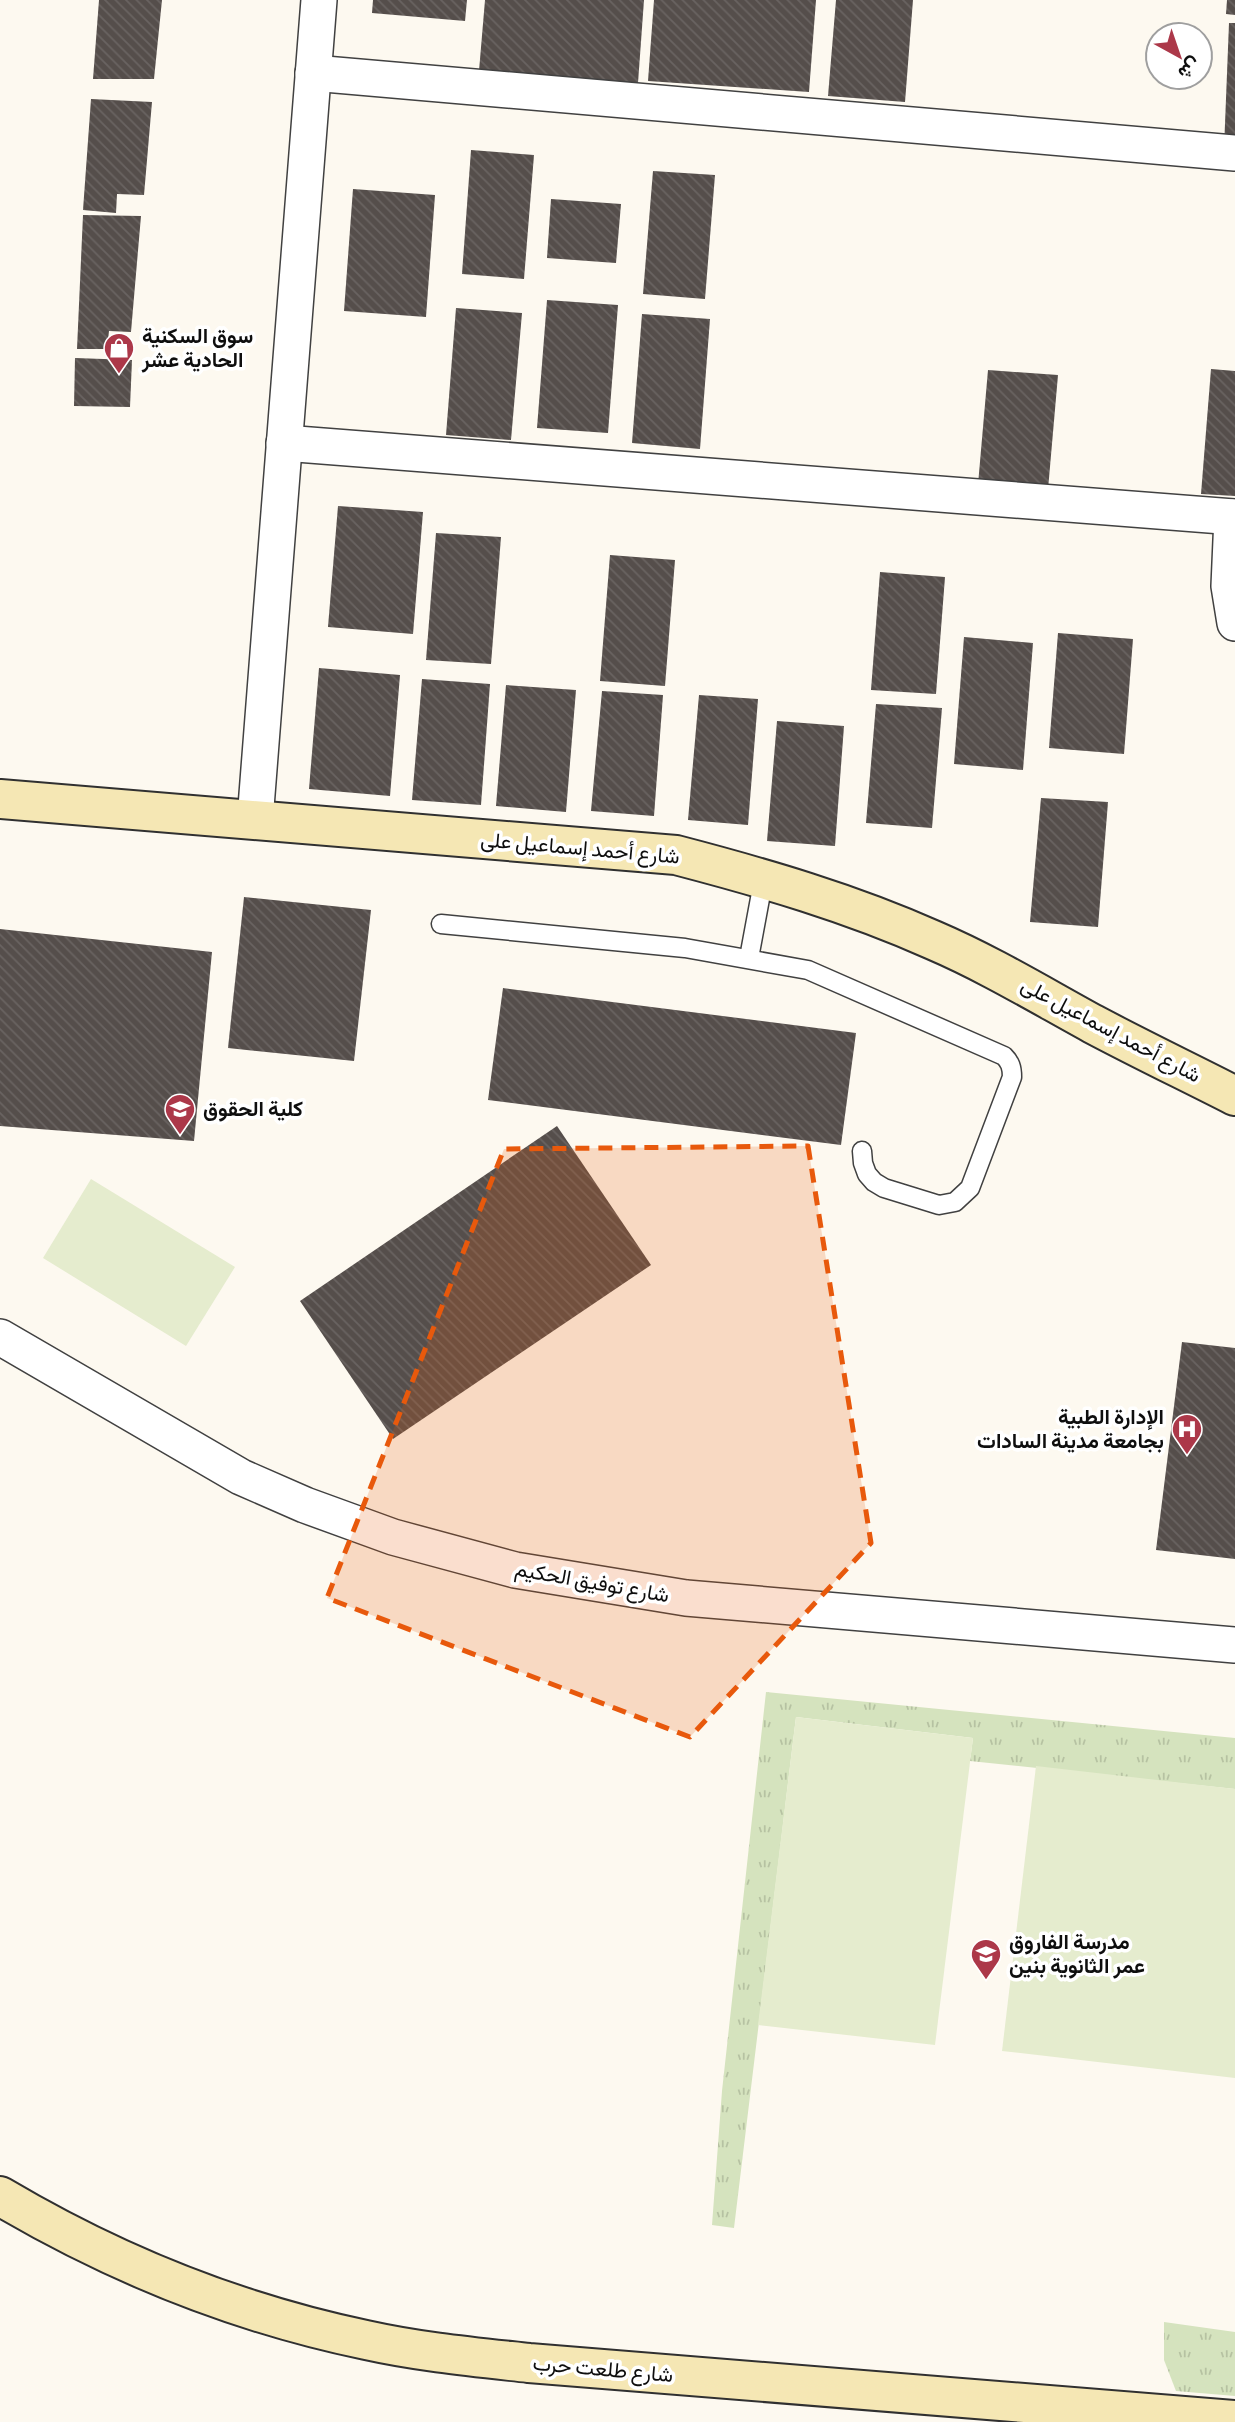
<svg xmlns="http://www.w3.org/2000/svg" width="1235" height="2422" viewBox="0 0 1235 2422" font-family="'Crimson Pro',Vazirmatn,serif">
<defs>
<pattern id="park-tufts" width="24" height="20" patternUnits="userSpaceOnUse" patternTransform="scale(1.75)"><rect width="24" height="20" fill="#d5e3be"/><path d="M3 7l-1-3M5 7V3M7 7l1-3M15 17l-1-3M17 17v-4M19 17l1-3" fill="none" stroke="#b6c2a2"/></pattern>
<pattern id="building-back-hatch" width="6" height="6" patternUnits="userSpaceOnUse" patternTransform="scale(1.75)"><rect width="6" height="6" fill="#554e4b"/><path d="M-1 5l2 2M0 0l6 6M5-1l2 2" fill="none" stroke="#696361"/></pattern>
</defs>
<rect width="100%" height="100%" fill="#fdf9f0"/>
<g fill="url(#park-tufts)">
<polygon points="766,1692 1235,1738 1235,1789 970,1761 973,1738 796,1717 734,2228 712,2225 722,2091"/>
<polygon points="1164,2322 1235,2332 1235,2396 1176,2391 1164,2360"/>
</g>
<g fill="#e5ecce">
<polygon points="91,1179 235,1267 186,1346 43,1258"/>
<polygon points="796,1717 973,1738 935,2045 758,2025"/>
<polygon points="1036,1766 1235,1789 1235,2078 1002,2051"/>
</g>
<g fill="url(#building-back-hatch)">
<polygon points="99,0 162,0 154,79 93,79"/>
<polygon points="373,0 467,0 465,21 372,13"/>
<polygon points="485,0 644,0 638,83 479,71"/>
<polygon points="654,0 816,0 809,92 648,81"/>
<polygon points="836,0 913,0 905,102 828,96"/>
<polygon points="1227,0 1235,0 1235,15 1226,14"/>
<polygon points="1229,23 1235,23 1235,149 1224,149"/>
<polygon points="91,99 152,102 144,195 117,194 116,213 83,210"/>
<polygon points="471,150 534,155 524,279 462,274"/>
<polygon points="653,171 715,175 705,299 643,294"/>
<polygon points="353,189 435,195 426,317 344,311"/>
<polygon points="551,199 621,204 616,263 547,258"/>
<polygon points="83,215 141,216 131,332 109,331 107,349 77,349"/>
<polygon points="547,300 618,305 608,433 537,428"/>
<polygon points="456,308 522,313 511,440 446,435"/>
<polygon points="642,314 710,319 700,449 632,443"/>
<polygon points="75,358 132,360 130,407 74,406"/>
<polygon points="1211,369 1235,371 1235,496 1201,494"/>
<polygon points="988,370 1058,375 1047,501 977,496"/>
<polygon points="338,506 423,512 413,634 328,627"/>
<polygon points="436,533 501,537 491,664 426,660"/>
<polygon points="610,555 675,560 665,686 600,681"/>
<polygon points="880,572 945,577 936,694 871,690"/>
<polygon points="1058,633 1133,639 1124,754 1049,748"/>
<polygon points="964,637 1033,643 1023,770 954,764"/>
<polygon points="319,668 400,675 390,796 309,789"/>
<polygon points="422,679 490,684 481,805 412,800"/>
<polygon points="506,685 576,690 566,812 496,806"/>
<polygon points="602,691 663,695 654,816 591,811"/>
<polygon points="699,695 758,699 748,825 688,820"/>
<polygon points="876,704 942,708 932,828 866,823"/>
<polygon points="777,721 844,726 835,846 767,841"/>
<polygon points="1041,798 1108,802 1098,927 1030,922"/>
<polygon points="244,897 371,910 354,1061 228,1048"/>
<polygon points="0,929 212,952 194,1141 0,1126"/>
<polygon points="503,988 856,1033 841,1145 488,1100"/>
<polygon points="557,1126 651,1265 393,1439 300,1301"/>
<polygon points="1182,1342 1235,1348 1235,1559 1156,1550"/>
</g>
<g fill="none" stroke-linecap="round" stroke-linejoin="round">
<g stroke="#414141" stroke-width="21">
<g id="lane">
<path d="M 441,924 L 685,948 L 808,970 L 1004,1056 C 1010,1062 1012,1067 1012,1077 L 970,1188 L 955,1202 L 939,1205 L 884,1188 L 874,1182 L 867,1174 L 863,1163 L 862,1151"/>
<polyline points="749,958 764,877"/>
</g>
</g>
<g stroke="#414141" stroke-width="38">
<g id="street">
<polyline points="313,73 1235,153"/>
<polyline points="284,443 1235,517"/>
<polyline points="1232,517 1229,586 1235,623"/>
<polyline points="255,820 319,0"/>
<polyline points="0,1337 241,1477 305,1505 393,1537 515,1570 686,1598 1235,1645"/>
</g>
</g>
<g stroke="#303030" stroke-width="42">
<g id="secondary">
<path d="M 0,799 L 676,855 C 764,878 850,903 933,940 C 989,964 1040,995 1093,1024 C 1140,1049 1188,1072 1235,1096"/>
<path d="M 0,2196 C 113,2263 237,2313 366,2340 C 420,2352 474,2357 529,2363 L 1235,2420"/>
</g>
</g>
<use href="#lane" stroke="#fff" stroke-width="18"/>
<use href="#street" stroke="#fff" stroke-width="35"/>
<use href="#secondary" stroke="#f5e7b4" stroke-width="38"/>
</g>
<path fill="#e8590c" fill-opacity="0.2" stroke="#e8590c" stroke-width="5" stroke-dasharray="14 9" stroke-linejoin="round" d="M 808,1146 L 871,1543 L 690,1737 L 327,1598 L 504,1149 Z"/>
<defs>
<g id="shop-pin" transform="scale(1.575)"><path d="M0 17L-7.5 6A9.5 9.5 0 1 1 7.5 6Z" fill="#ac3849" stroke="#fff"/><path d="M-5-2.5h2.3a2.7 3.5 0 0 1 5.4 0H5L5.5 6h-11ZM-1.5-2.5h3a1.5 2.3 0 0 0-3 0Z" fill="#fff"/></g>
<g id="university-pin" transform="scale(1.575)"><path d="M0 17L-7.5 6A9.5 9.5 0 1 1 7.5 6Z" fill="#ac3849" stroke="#fff"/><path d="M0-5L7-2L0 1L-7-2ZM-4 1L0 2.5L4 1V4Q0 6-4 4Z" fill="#fff"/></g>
<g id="hospital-pin" transform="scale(1.575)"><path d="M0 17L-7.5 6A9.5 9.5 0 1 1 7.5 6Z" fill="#ac3849" stroke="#fff"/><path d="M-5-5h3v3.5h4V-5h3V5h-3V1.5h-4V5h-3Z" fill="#fff"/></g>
<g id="school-pin" transform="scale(1.575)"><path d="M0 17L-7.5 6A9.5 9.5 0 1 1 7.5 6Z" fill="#ac3849" stroke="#fff"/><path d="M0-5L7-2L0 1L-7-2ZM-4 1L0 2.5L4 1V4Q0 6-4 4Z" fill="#fff"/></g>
</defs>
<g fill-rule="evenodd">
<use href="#shop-pin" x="119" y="348"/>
<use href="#university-pin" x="180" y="1109"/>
<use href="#hospital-pin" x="1187" y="1429"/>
<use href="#school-pin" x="986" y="1954"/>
</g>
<g text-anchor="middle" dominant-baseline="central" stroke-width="7" stroke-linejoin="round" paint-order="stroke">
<g font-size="21" font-weight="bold" fill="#0e0e0e" stroke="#fff" text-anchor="start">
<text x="142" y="336">سوق السكنية<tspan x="142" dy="24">الحادية عشر</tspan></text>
<text x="203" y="1109">كلية الحقوق</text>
<text x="1164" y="1417" text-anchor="end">الإدارة الطبية<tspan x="1164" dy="24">بجامعة مدينة السادات</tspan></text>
<text x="1009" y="1942">مدرسة الفاروق<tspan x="1009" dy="24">عمر الثانوية بنين</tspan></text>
</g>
<g font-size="21" fill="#0e0e0e" stroke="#fff">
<text transform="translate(580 848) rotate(5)">شارع أحمد إسماعيل على</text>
<text transform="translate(1111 1030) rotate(28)">شارع أحمد إسماعيل على</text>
<text transform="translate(592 1582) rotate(10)">شارع توفيق الحكيم</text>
<text transform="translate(603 2369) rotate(5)">شارع طلعت حرب</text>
</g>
</g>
<g transform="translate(1179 56) rotate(140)"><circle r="33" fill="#ffffff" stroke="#9f9f9f" stroke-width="2"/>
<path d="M0-5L12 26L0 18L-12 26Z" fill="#ac3849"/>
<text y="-10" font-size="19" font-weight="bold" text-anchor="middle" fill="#0e0e0e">ش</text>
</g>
</svg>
